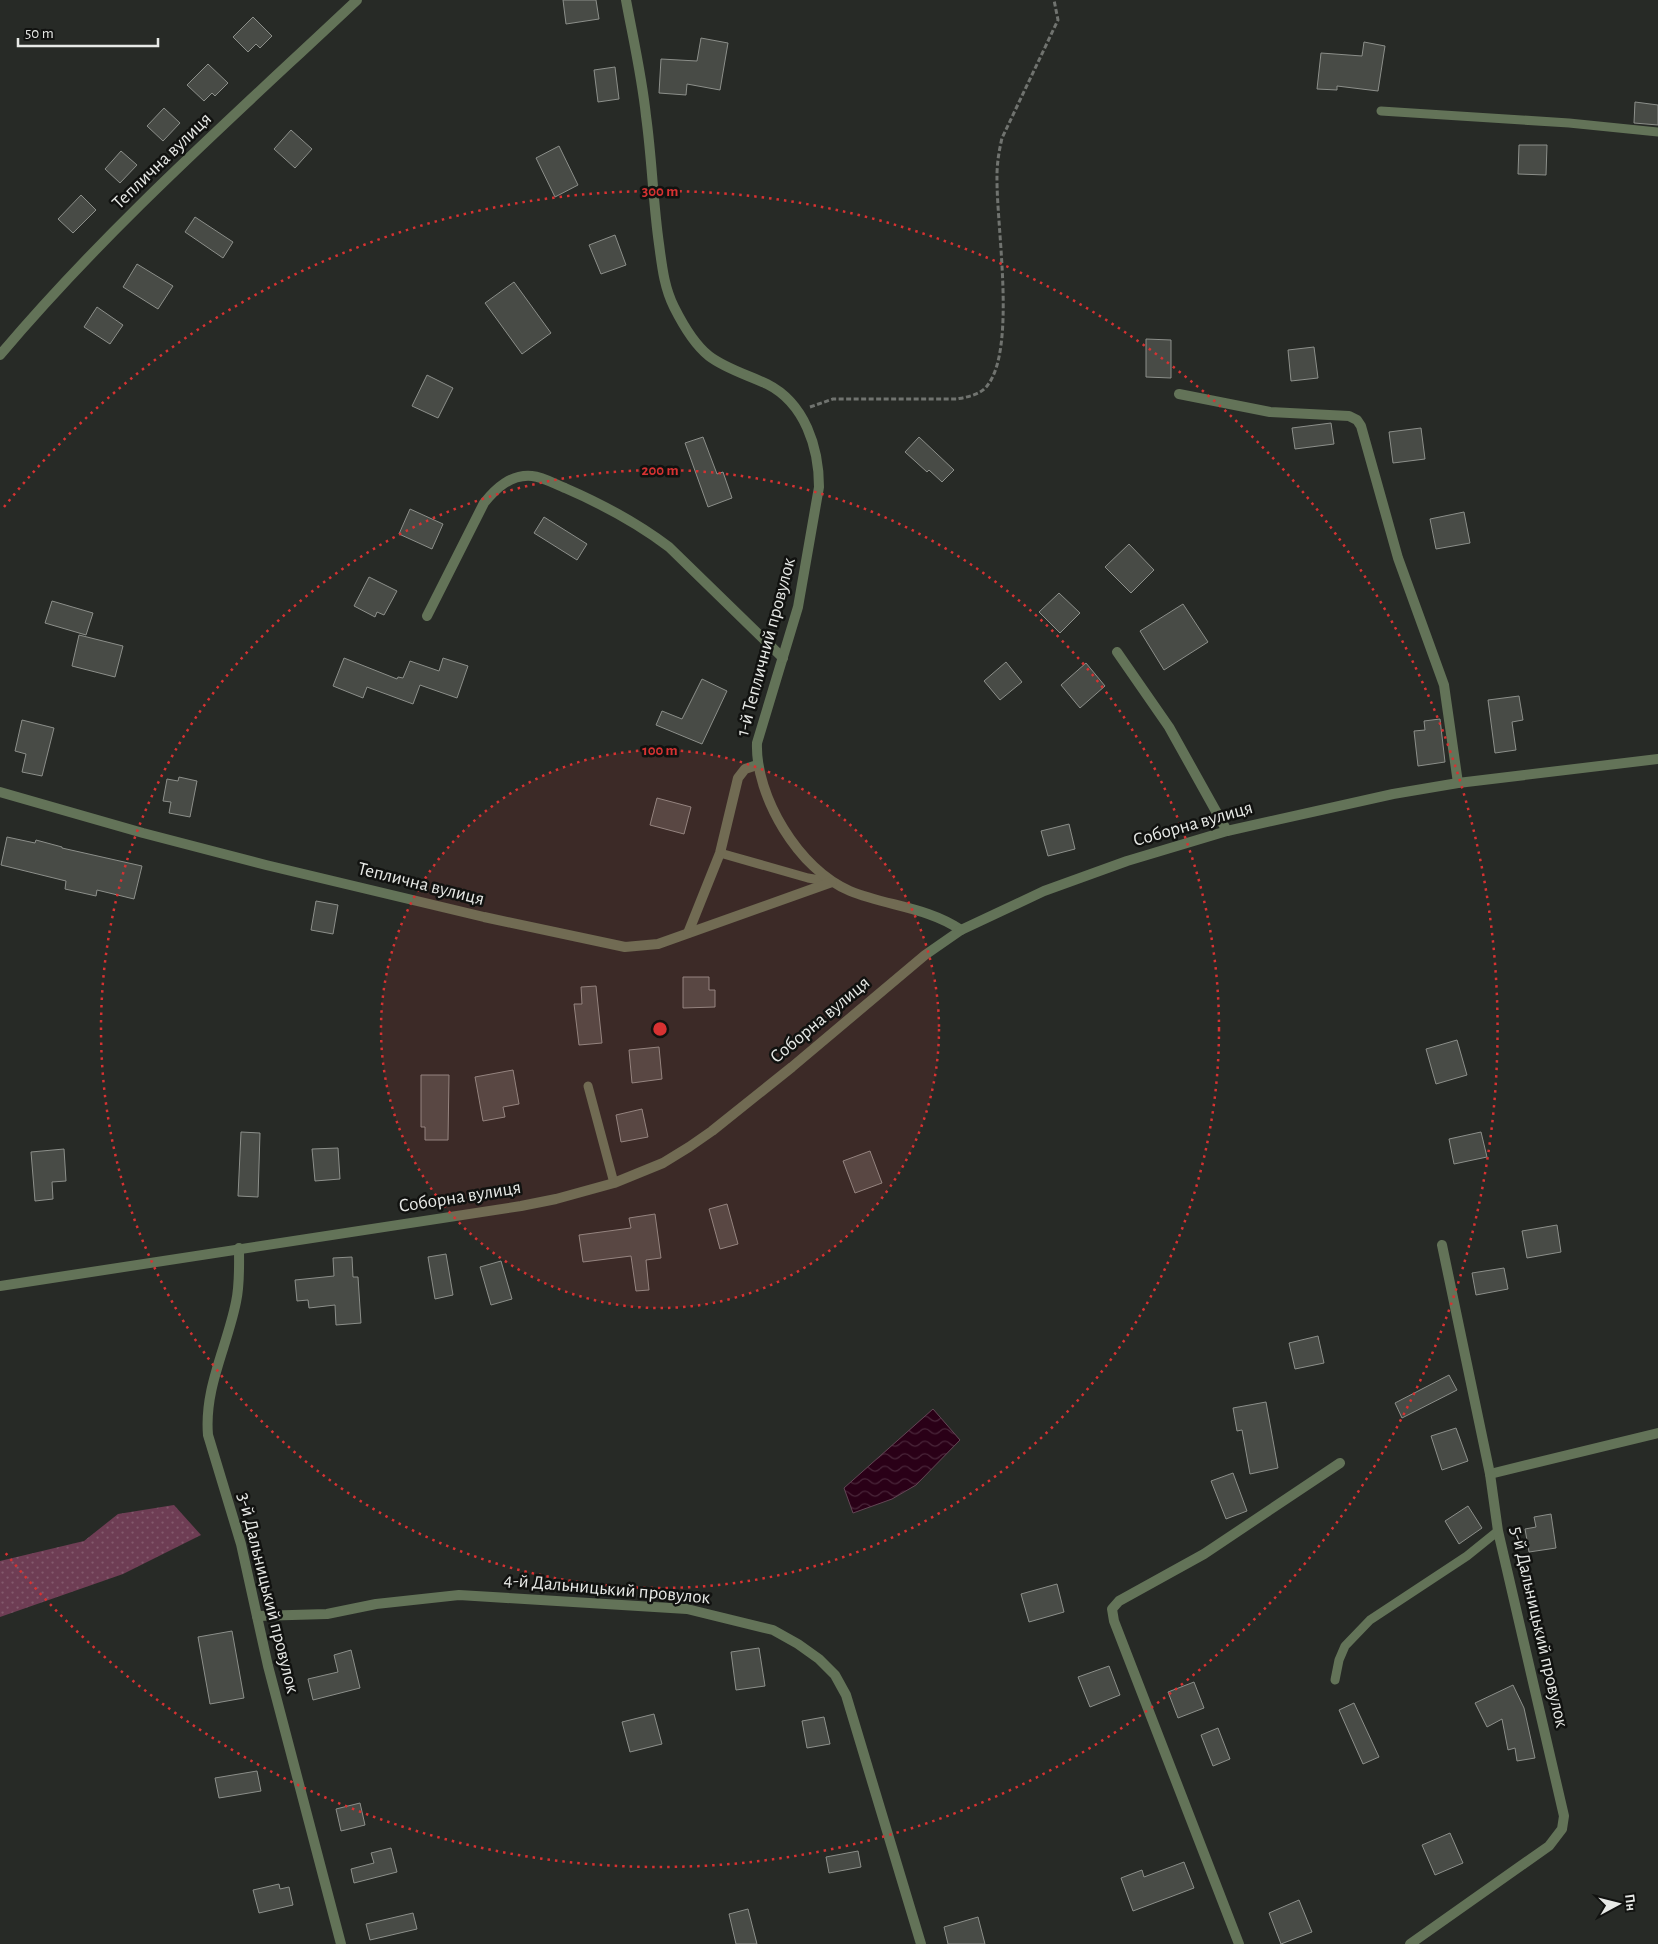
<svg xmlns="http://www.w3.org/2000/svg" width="1658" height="1944" viewBox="0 0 1658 1944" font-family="'Alegreya Sans',sans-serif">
<defs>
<pattern id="green-dots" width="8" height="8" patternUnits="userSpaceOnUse" patternTransform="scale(1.25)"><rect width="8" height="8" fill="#6e3d54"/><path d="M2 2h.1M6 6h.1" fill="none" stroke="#83596d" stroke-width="1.8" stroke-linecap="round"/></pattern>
<pattern id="water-waves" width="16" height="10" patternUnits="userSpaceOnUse" patternTransform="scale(1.25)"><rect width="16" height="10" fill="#2a0017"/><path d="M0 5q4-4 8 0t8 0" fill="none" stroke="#492539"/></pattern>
</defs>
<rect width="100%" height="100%" fill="#272a26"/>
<polygon fill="url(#green-dots)" points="174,1505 201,1535 123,1574 0,1617 0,1561 84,1541 118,1514"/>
<polygon fill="url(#water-waves)" stroke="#634655" points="933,1409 960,1440 916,1485 892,1499 853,1513 844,1488"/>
<g fill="#484b46" stroke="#8c8f8a">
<polygon points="563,0 596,0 599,19 566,24"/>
<polygon points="253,17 272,36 260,48 256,44 248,52 233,37"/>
<polygon points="701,38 728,43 720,90 687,84 686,95 659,93 661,59 697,61"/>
<polygon points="1364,42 1385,46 1378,91 1337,86 1337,90 1317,89 1321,53 1362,56"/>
<polygon points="208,64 228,83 215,96 212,93 204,101 187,85"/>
<polygon points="615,67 619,99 598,102 594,70"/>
<polygon points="1635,102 1658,105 1658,125 1634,123"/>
<polygon points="164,108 180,123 163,141 147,126"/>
<polygon points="291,130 312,149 295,168 274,149"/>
<polygon points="1519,145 1547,145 1546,175 1518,174"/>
<polygon points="559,146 578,185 555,197 536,158"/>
<polygon points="121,151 137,165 120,183 105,169"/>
<polygon points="81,195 96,210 73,233 58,219"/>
<polygon points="195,217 233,242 223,258 185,232"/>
<polygon points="615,235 626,265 601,274 589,245"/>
<polygon points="137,264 173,286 158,309 123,287"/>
<polygon points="514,282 551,333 522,354 485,303"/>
<polygon points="97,307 123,325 110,344 84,327"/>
<polygon points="1146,339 1171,340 1171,378 1146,377"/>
<polygon points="1314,347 1318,378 1291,381 1288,350"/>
<polygon points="427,375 453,388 438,418 412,406"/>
<polygon points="1331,423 1334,444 1295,449 1292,428"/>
<polygon points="1421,428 1425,459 1393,463 1389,432"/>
<polygon points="703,437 717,474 723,472 732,498 708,507 685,443"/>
<polygon points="919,437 954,470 942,482 929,470 927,472 905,452"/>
<polygon points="410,509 443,524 432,549 399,534"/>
<polygon points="1464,512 1470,543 1436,549 1430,519"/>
<polygon points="544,517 587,544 577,560 534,533"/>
<polygon points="1129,544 1154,570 1131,593 1105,567"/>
<polygon points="369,577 397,591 384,615 377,612 375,617 354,606"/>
<polygon points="1059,593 1080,613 1060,633 1039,612"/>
<polygon points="52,601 93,613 86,635 45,623"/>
<polygon points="1183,604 1208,642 1164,670 1140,631"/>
<polygon points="79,635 123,646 115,677 72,666"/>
<polygon points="344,658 397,679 398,677 403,678 410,661 439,671 443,658 468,666 457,698 420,685 413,704 367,687 363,698 333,686"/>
<polygon points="1006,662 1022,682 1000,700 984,681"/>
<polygon points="1086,663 1105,686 1080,708 1061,685"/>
<polygon points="702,679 727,691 702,744 656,725 662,711 682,719"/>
<polygon points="1519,696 1523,720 1512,722 1516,750 1495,753 1488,700"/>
<polygon points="1440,719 1445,762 1418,766 1414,731 1425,730 1424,721"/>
<polygon points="22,720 54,728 42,776 22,772 26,754 15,751"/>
<polygon points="179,777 197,781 190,817 169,813 171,802 163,801 167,779 178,781"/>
<polygon points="657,798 691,807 684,834 650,825"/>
<polygon points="1069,824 1075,849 1048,856 1041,831"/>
<polygon points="7,837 35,843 36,840 62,847 62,848 142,866 134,899 97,890 96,896 65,889 66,881 1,865"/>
<polygon points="316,901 338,905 333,934 311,930"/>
<polygon points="683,977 709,977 709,990 715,990 715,1007 683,1008"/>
<polygon points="596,986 602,1043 579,1045 574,1004 582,1004 581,987"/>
<polygon points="1457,1040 1467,1075 1436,1084 1426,1049"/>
<polygon points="659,1047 662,1079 632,1083 629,1050"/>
<polygon points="513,1070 519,1104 503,1107 505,1117 483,1121 475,1077"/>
<polygon points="421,1075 449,1075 448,1140 425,1140 425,1127 421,1127"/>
<polygon points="642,1109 648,1137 621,1142 616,1115"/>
<polygon points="241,1132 260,1133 258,1197 238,1196"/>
<polygon points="1481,1132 1487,1157 1454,1164 1449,1139"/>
<polygon points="338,1148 340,1179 315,1181 312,1149"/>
<polygon points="64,1149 66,1181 52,1182 53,1199 35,1201 31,1152"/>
<polygon points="870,1151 882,1183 855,1193 843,1161"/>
<polygon points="727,1204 738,1244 720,1249 709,1209"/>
<polygon points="655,1214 661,1258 646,1260 649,1290 636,1291 631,1256 583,1262 579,1235 631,1228 629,1218"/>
<polygon points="1557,1225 1561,1252 1527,1258 1522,1231"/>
<polygon points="446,1254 453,1295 435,1299 428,1257"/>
<polygon points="352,1257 353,1277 358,1277 361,1323 336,1325 335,1305 309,1308 308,1300 297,1301 295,1280 334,1276 333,1258"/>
<polygon points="501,1261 512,1299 491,1305 480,1267"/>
<polygon points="1504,1268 1508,1289 1476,1295 1472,1273"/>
<polygon points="1318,1336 1324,1363 1295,1369 1289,1343"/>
<polygon points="1449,1375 1457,1390 1402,1418 1395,1403"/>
<polygon points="1266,1402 1278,1468 1250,1474 1242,1430 1237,1431 1233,1408"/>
<polygon points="1456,1428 1468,1461 1442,1470 1431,1436"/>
<polygon points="1233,1473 1247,1511 1226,1519 1211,1481"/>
<polygon points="1468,1506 1482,1528 1459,1544 1445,1521"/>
<polygon points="1551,1514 1556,1548 1529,1552 1525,1529 1536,1527 1534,1517"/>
<polygon points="1057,1584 1064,1612 1029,1622 1021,1594"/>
<polygon points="232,1631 244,1698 210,1704 198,1637"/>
<polygon points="759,1648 765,1686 736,1690 731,1652"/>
<polygon points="351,1650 360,1688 313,1700 308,1679 338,1672 334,1655"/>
<polygon points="1109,1666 1120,1695 1090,1707 1078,1677"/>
<polygon points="1194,1682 1204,1708 1178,1718 1168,1692"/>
<polygon points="1513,1685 1524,1708 1535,1758 1517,1761 1515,1748 1508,1750 1502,1719 1487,1727 1475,1703"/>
<polygon points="1354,1703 1379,1757 1363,1764 1339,1710"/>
<polygon points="654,1714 662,1744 630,1752 622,1722"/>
<polygon points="824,1717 830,1744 807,1748 802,1721"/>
<polygon points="1218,1728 1230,1759 1213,1766 1201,1735"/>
<polygon points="257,1771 261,1791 219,1798 215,1778"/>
<polygon points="360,1803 365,1825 341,1831 336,1809"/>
<polygon points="1450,1833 1463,1863 1435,1875 1422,1845"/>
<polygon points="391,1848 397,1872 354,1883 351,1869 374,1863 371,1853"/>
<polygon points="858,1851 861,1867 829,1873 826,1857"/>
<polygon points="1184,1862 1194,1888 1133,1911 1121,1878 1142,1870 1144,1877"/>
<polygon points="279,1884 280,1889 289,1887 293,1905 259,1913 253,1890"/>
<polygon points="1299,1900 1312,1932 1281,1944 1269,1913"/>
<polygon points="748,1909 757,1944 736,1944 729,1914"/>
<polygon points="413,1913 417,1929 370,1940 366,1924"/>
<polygon points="978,1917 985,1944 948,1944 944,1927"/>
</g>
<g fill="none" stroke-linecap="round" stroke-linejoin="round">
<path stroke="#70736f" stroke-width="3" stroke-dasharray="5 2.5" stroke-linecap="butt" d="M 810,407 L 833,399 L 957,399 C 967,397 980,395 987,386 C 1017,349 996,225 997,176 C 997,163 999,151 1002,138 L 1058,20 L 1054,0"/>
<g stroke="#637358" stroke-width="9">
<polyline points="1381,111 1569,123 1658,132"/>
<polyline points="720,853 808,878 832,882"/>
<polyline points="588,1086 614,1183"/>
<polyline points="1335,1680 1339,1660 1345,1646 1370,1620 1467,1556 1498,1531"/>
</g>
<g stroke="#637358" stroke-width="10">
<path d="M 626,0 C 633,38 642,77 646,116 C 652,159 653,202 659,244 C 662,266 664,287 674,307 C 682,323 695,345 709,356 C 726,369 748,375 767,384 C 805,403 819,448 819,487 L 798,607 L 757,743 C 755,796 799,870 850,891 C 887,906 927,907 961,930"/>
<path d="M 0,355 C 108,227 235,115 357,0"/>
<polyline points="1179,394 1270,412 1349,416 1357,420 1361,426 1398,558 1444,685 1458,783"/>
<path d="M 427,616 L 484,503 C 496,488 511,474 532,476 C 543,477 555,484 565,488 C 602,504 636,522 669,547 L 783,658"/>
<polyline points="1117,652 1169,727 1227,831"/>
<polyline points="0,792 143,833 266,865 484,917 625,947 658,944 832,882"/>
<polyline points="688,933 720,853 738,778 745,769 757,765"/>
<path d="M 239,1248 C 239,1266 240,1284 236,1302 C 227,1347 204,1388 208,1435 L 241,1544 L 268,1666 L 341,1944"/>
<polyline points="0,1286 521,1206 556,1199 614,1183 663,1163 689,1147 712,1131 792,1067 925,955 961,930 1044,891 1127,861 1227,831 1393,794 1458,783 1658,759"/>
<polyline points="1490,1474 1658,1433"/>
<polyline points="257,1616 327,1614 376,1604 459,1595 687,1609 773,1630 798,1644 819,1659 835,1675 846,1695 921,1944"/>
<polyline points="1239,1944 1114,1621 1112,1609 1119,1601 1204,1554 1340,1463"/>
<polyline points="1410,1944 1549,1846 1562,1829 1564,1816 1498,1531 1490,1474 1442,1245"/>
</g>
</g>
<circle cx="660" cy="1029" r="279" fill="#d73232" fill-opacity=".12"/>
<g fill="none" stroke="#d73232" stroke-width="2.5" stroke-dasharray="2.5 5">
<circle cx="660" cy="1029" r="279"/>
<circle cx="660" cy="1029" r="559"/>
<path d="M4 507A838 838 0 1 1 4 1551"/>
</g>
<g text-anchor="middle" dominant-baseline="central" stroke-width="5" stroke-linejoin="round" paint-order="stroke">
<g font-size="19" fill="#e7e9e6" stroke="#111210">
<text transform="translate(162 161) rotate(-44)">Теплична вулиця</text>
<text transform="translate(766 647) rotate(-75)">1-й Тепличний провулок</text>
<text transform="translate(1193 824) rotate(-16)">Соборна вулиця</text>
<text transform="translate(421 884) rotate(14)">Теплична вулиця</text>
<text transform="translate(820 1020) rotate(-40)">Соборна вулиця</text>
<text transform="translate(460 1197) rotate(-9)">Соборна вулиця</text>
<text transform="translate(607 1589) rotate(5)">4-й Дальницький провулок</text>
<text transform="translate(268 1593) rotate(76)">3-й Дальницький провулок</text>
<text transform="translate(1539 1627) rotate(77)">5-й Дальницький провулок</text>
</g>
</g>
<circle cx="660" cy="1029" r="8" fill="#d73232" stroke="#111210" stroke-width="2.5"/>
<g font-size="15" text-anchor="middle" font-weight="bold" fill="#d73232" stroke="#111210" stroke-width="5" stroke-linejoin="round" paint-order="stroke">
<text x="660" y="196">300 m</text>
<text x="660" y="475">200 m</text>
<text x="660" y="755">100 m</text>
</g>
<g transform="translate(1618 1904) rotate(83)" stroke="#111210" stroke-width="4" paint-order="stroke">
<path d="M0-4L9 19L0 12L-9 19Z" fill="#e7e9e6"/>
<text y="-8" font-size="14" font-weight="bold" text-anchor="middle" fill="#e7e9e6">Пн</text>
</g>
<path d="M18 38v8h140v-8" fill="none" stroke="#e7e9e6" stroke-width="2.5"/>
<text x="25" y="38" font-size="15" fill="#e7e9e6" stroke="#111210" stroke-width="4" paint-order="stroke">50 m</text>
</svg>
